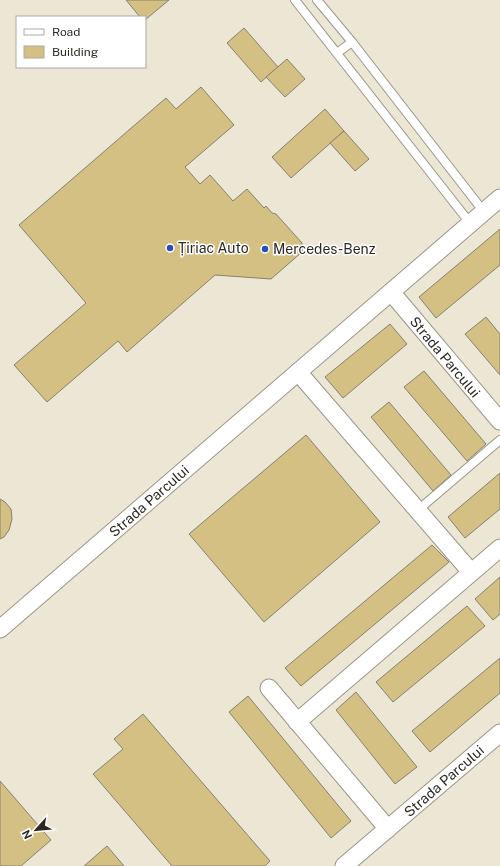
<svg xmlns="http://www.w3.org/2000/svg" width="500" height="866" viewBox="0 0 500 866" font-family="'Public Sans',sans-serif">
<rect width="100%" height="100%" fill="#ece6d5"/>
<g fill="#d5c083" stroke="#858070">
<polygon points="126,0 169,0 145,20 145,17 140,17"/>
<polygon points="244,28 278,67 261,82 227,43"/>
<polygon points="287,59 305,79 285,97 266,77"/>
<polygon points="201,87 234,125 185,167 200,184 210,175 233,201 247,189 264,208 266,206 272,213 276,214 302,243 302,252 271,279 215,275 127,352 118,341 47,402 14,365 86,303 19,225 166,98 176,109"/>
<polygon points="325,109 344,131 291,178 272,157"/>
<polygon points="344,131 369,159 355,171 330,143"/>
<polygon points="500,229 500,265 436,318 419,297"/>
<polygon points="486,317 500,334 500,375 465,334"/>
<polygon points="390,324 407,344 343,398 325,377"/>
<polygon points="424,371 486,444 467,461 404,387"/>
<polygon points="389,402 451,475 433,491 371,417"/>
<polygon points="306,435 380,522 264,622 189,534"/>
<polygon points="500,473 500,509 465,538 448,517"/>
<polygon points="0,499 5,502 11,509 12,519 9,530 4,537 0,539"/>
<polygon points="432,545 449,562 301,686 285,668"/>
<polygon points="500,577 500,614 493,620 475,599"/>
<polygon points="467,606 485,626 393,702 376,682"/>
<polygon points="500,658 500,693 430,752 412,731"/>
<polygon points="356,692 417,767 395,784 336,710"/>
<polygon points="248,696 351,821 331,838 229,712"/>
<polygon points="143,714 270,861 265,866 172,866 93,774 123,749 114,739"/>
<polygon points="0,781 51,840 21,866 0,866"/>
<polygon points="107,846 124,866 84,866"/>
</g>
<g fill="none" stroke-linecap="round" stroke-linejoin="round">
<g stroke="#9b9686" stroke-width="10">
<g id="lane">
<polyline points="295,0 470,223"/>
<polyline points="317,0 352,42 484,212"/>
<polyline points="337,53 352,42"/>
<polyline points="418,510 500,440"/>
</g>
</g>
<g stroke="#9b9686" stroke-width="19">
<g id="street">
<polyline points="391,292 500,421"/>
<polyline points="298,372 471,572"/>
<polyline points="0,629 500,198"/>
<polyline points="269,688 388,829"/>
<polyline points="297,722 500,548"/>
<polyline points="344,866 500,733"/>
</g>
</g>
<use href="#lane" stroke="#fff" stroke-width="8"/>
<use href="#street" stroke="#fff" stroke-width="17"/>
</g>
<g fill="#2c4dbd" stroke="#fff" stroke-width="1.5">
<circle cx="170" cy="248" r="4"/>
<circle cx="265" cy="249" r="4"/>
</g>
<g text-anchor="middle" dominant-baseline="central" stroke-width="3" stroke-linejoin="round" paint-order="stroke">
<g font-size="14" fill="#2c2923" stroke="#fff" text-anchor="start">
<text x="178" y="248">Țiriac Auto</text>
<text x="273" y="249">Mercedes-Benz</text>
</g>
<g font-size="14" fill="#2c2923" stroke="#fff">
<text transform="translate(445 357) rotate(50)">Strada Parcului</text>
<text transform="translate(149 501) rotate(-41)">Strada Parcului</text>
<text transform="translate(444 781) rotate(-41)">Strada Parcului</text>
</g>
</g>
<rect x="16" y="16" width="130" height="52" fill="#ffffff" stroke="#aba9a7"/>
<rect x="24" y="29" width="20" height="6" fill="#ffffff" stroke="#aba9a7"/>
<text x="52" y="36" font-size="12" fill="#2c2923">Road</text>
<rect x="24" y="46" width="20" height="12" fill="#d5c083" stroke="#aba9a7"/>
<text x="52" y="56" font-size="12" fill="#2c2923">Building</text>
<g transform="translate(36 830) rotate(243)" stroke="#ffffff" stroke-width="3" paint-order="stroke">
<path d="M0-3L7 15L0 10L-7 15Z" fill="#2c2923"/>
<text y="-6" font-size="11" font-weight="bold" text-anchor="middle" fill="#2c2923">N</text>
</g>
</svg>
